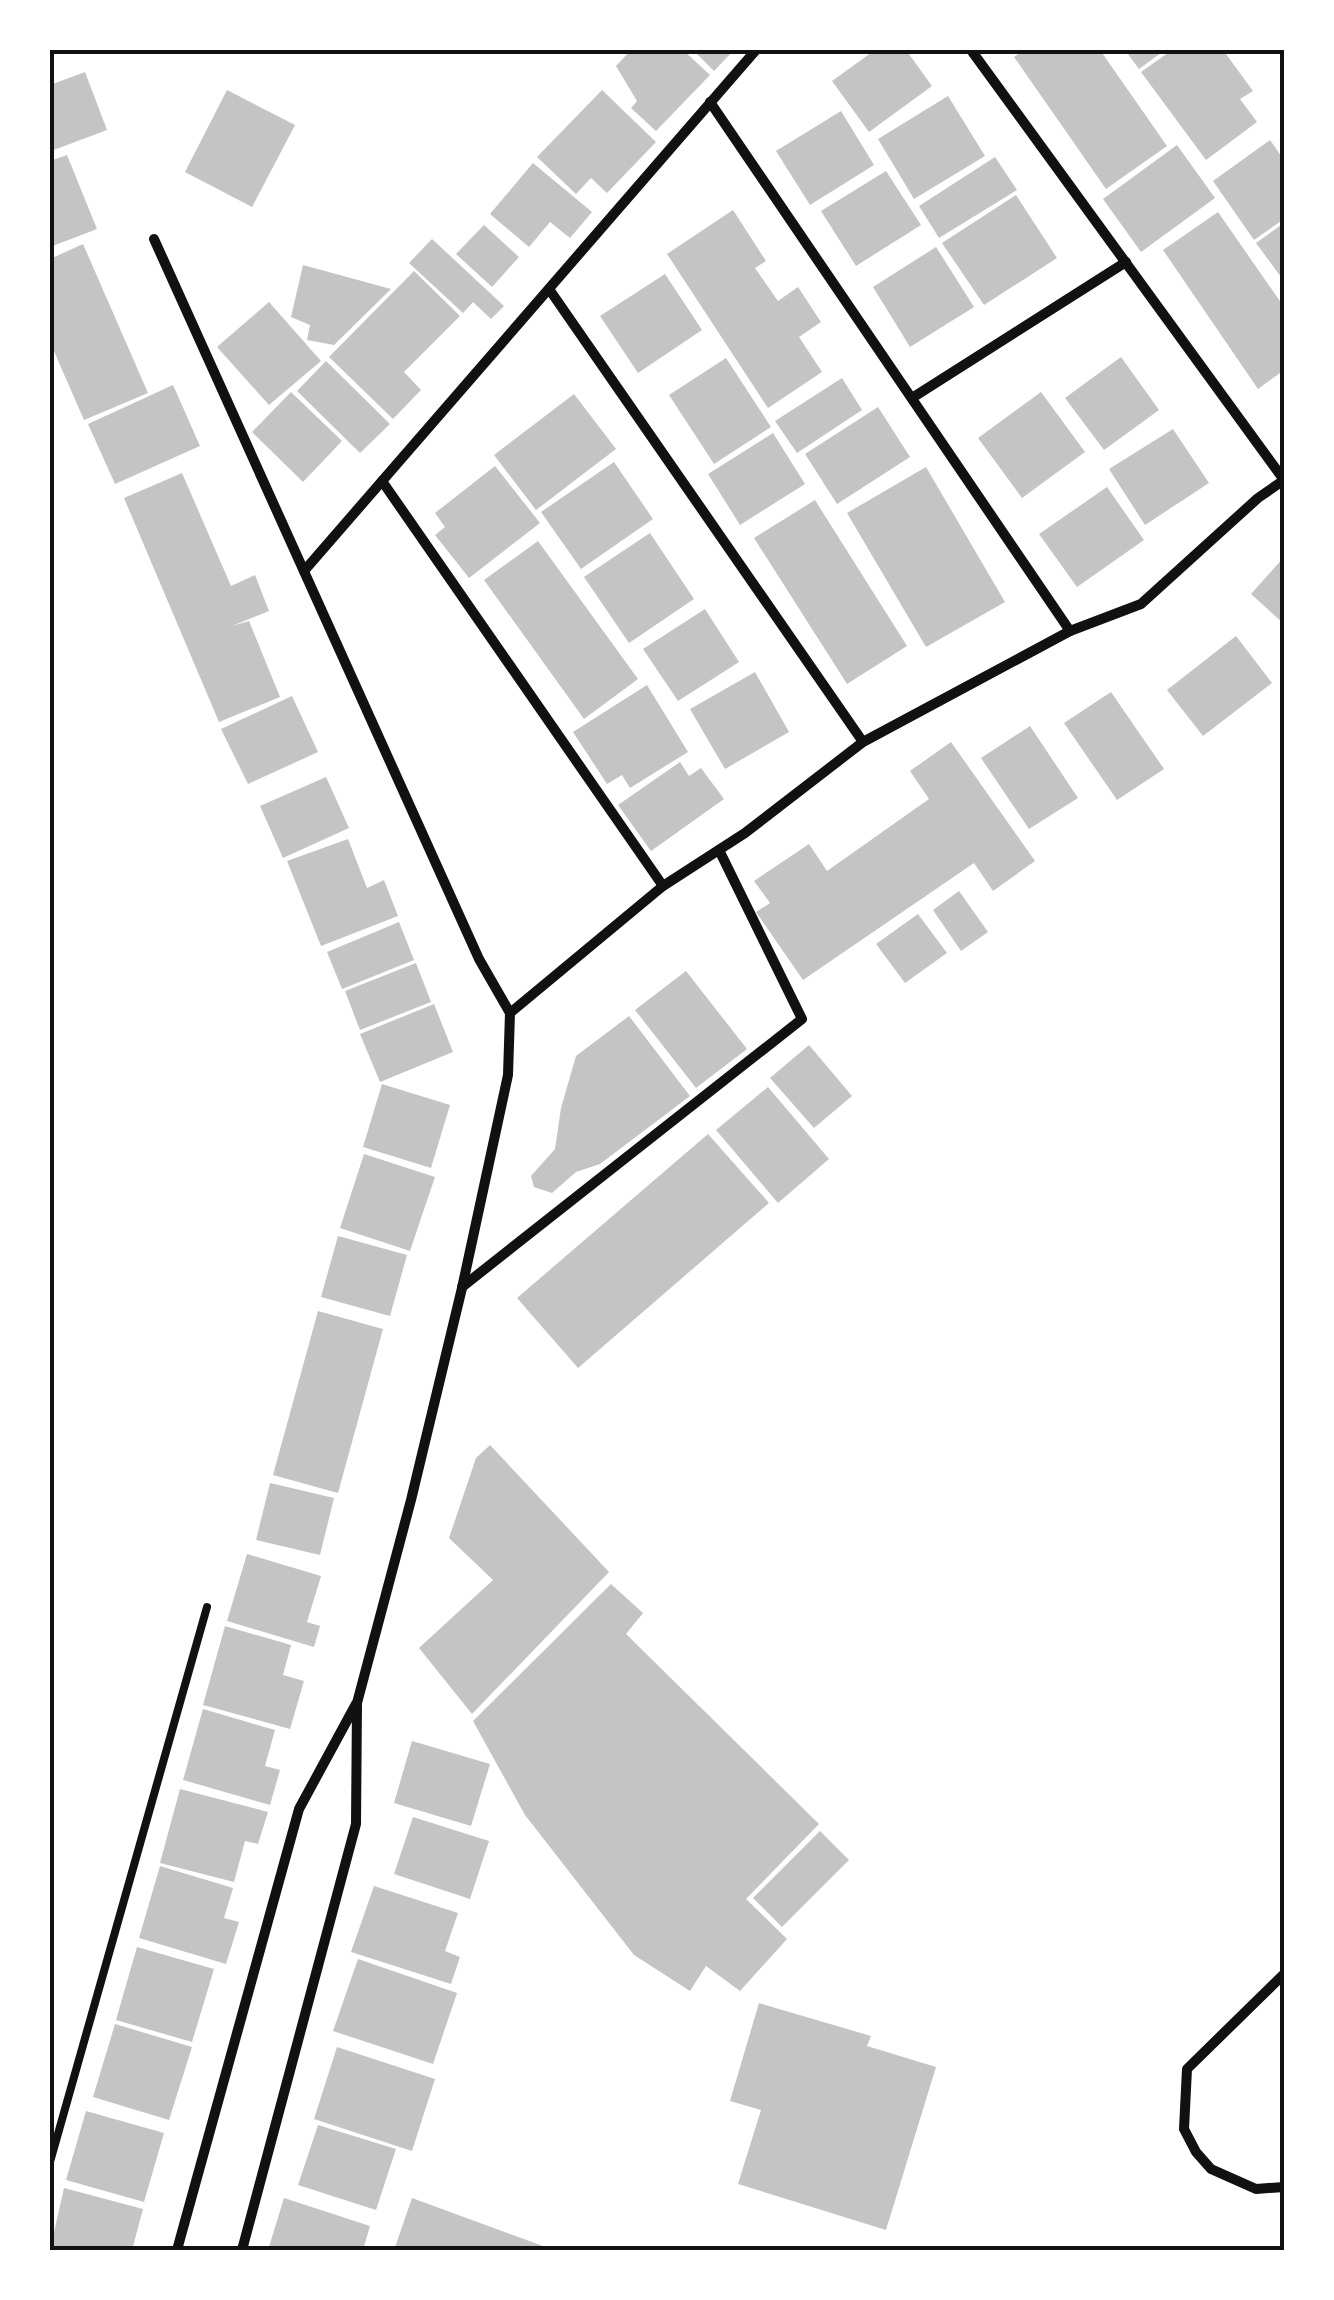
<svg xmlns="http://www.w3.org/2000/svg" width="1334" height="2300" viewBox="0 0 1334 2300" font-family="Inter,sans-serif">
<rect width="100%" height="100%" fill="#fff"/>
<g fill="#c4c4c4">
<polygon points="631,50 683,50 710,75 656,131 631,108 637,101 616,66"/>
<polygon points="693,50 734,50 714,71"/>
<polygon points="875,50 906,50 932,86 869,132 832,81"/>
<polygon points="1024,50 1100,50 1167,146 1106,189 1014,57"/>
<polygon points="1125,50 1165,50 1139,69"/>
<polygon points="1172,50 1223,50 1253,91 1240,99 1257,122 1206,160 1141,72"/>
<polygon points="85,72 107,130 51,151 50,85"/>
<polygon points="227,90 295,125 252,207 185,172"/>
<polygon points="602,90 656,142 607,193 591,178 576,194 537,157"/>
<polygon points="948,96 985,156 914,199 878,139"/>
<polygon points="841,111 874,165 810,205 776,151"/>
<polygon points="1270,140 1284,160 1284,219 1254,240 1213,181"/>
<polygon points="1177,145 1215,198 1141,252 1103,199"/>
<polygon points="67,155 97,229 50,247 50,161"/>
<polygon points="995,157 1017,190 939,238 919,206"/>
<polygon points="533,163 592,212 570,238 550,222 529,247 490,214"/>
<polygon points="886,171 921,225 856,266 821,211"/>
<polygon points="1016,195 1057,258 984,305 942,243"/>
<polygon points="733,210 766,261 755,268 778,301 798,287 821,322 799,337 822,372 768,408 667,254"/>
<polygon points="1218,212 1284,307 1284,370 1258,389 1163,250"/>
<polygon points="1284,223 1284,274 1281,277 1256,243"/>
<polygon points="484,225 519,257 492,287 456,254"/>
<polygon points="432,239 504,306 491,319 473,302 463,313 409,263"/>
<polygon points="83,244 148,393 84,420 50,342 50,259"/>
<polygon points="936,247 974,307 910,347 873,287"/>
<polygon points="303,265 391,289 334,345 307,340 310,325 291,317"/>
<polygon points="414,271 460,316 404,372 421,390 393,419 329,357"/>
<polygon points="665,274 702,330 638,373 600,316"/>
<polygon points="269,302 321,361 269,405 217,347"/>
<polygon points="1121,357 1159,410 1104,450 1065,398"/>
<polygon points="726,358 771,427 714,464 669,395"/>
<polygon points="326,361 390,424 360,453 297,391"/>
<polygon points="842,378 862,410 797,453 775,421"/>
<polygon points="173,385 200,446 115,484 88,424"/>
<polygon points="291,392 342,441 303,482 252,432"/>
<polygon points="1041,392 1085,452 1022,498 978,438"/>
<polygon points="574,394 616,449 536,510 494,455"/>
<polygon points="878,407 910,457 837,504 805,454"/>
<polygon points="1173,429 1209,483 1145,525 1109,469"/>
<polygon points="773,433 805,484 740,525 708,474"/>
<polygon points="614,462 653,519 581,569 541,512"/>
<polygon points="495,466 540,523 469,578 435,535 445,527 435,513"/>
<polygon points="926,467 1005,602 926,647 847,513"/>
<polygon points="182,473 231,586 255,575 269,611 232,626 249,621 280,697 219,722 124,498"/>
<polygon points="1107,487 1144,540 1077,587 1039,534"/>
<polygon points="815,500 907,646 847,684 754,538"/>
<polygon points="650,533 694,599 629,643 584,577"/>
<polygon points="538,541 638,679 584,719 484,580"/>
<polygon points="1284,557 1284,624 1251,594"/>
<polygon points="705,609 739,662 678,701 643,649"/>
<polygon points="1236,636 1272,683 1203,736 1167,690"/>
<polygon points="755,672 789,732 725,769 690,709"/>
<polygon points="647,685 688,752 630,788 622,775 607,784 573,732"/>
<polygon points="1111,692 1164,769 1117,800 1064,723"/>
<polygon points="292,696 318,752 248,784 221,729"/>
<polygon points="1030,726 1078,798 1029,829 981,758"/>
<polygon points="951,742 1035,861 993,891 974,863 803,980 756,912 770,903 754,881 809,844 827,871 929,799 910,771"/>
<polygon points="680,762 689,776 701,768 724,799 651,851 618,805"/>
<polygon points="326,777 349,828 283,858 260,806"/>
<polygon points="348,839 367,888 384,880 398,916 321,946 287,861"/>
<polygon points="959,891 988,932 961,951 933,910"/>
<polygon points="918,914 947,953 905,983 876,944"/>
<polygon points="399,922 414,960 342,989 327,952"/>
<polygon points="416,963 431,1002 360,1030 345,991"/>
<polygon points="686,971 747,1049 696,1088 635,1010"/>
<polygon points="434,1004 453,1052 380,1082 360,1034"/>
<polygon points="629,1016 690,1096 600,1164 576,1172 552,1193 534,1187 531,1176 555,1149 561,1108 576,1056"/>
<polygon points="809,1045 852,1096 814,1128 770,1078"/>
<polygon points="382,1084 450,1105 431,1168 363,1147"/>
<polygon points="768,1087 829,1159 778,1203 716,1130"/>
<polygon points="708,1134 769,1203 578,1368 517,1298"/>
<polygon points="364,1154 435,1177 410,1251 340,1228"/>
<polygon points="338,1236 407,1255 390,1316 321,1297"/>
<polygon points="318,1311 383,1329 338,1493 273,1475"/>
<polygon points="490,1445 609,1572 472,1714 419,1648 493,1580 449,1538 476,1458"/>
<polygon points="270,1483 334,1498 320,1555 256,1540"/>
<polygon points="247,1554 321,1576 307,1622 320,1626 314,1647 227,1621"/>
<polygon points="611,1584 643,1613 626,1634 819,1824 746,1899 787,1939 740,1991 706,1966 690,1991 634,1955 525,1815 473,1721"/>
<polygon points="225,1626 291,1645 283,1675 304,1681 290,1729 203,1705"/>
<polygon points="203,1709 275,1730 265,1766 280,1770 270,1805 183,1780"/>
<polygon points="412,1741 490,1764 471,1826 394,1803"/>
<polygon points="180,1789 268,1812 258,1844 245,1841 234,1882 160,1863"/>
<polygon points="413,1817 489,1841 470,1899 394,1874"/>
<polygon points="820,1831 849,1860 782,1927 753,1898"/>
<polygon points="160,1866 233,1888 224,1918 239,1922 226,1964 139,1938"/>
<polygon points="374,1886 458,1913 445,1951 460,1957 451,1984 351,1952"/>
<polygon points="137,1947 214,1969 192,2042 116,2020"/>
<polygon points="358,1959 457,1993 433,2064 333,2031"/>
<polygon points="759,2003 871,2036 867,2046 936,2067 886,2230 738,2184 761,2110 730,2101"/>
<polygon points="115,2024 192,2047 169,2120 93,2097"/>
<polygon points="337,2047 435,2079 412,2151 314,2119"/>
<polygon points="86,2111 164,2133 144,2202 66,2180"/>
<polygon points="318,2125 396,2149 376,2210 298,2185"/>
<polygon points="64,2188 143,2209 132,2250 50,2250"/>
<polygon points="284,2198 370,2226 363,2250 268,2250"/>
<polygon points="412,2198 543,2246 542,2250 394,2250"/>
</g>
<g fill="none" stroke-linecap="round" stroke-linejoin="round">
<polyline stroke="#111" stroke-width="8" points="50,2162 207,1607"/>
<g stroke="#111" stroke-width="10">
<polyline points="971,50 1284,480"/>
<polyline points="710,102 1070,631"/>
<polyline points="154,239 479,959 510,1013"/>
<polyline points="549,289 863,742"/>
<polyline points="912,398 1126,262"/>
<polyline points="382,481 663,886"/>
<polyline points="304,571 756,50"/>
<polyline points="510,1013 663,886 745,833 863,742 1070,631 1141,604 1258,498 1284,480"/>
<polyline points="462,1287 802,1019 719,850"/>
<polyline points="1284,1974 1187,2069 1184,2129 1196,2152 1211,2169 1256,2189 1284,2187"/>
<polyline points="177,2250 299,1809 356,1704"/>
<polyline points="242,2250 356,1824 357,1703 411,1500 462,1288 508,1075 510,1013"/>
</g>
</g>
<rect width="1334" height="2300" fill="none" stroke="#ffffff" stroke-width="105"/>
<rect x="52" y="52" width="1230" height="2196" fill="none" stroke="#111" stroke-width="4"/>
</svg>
